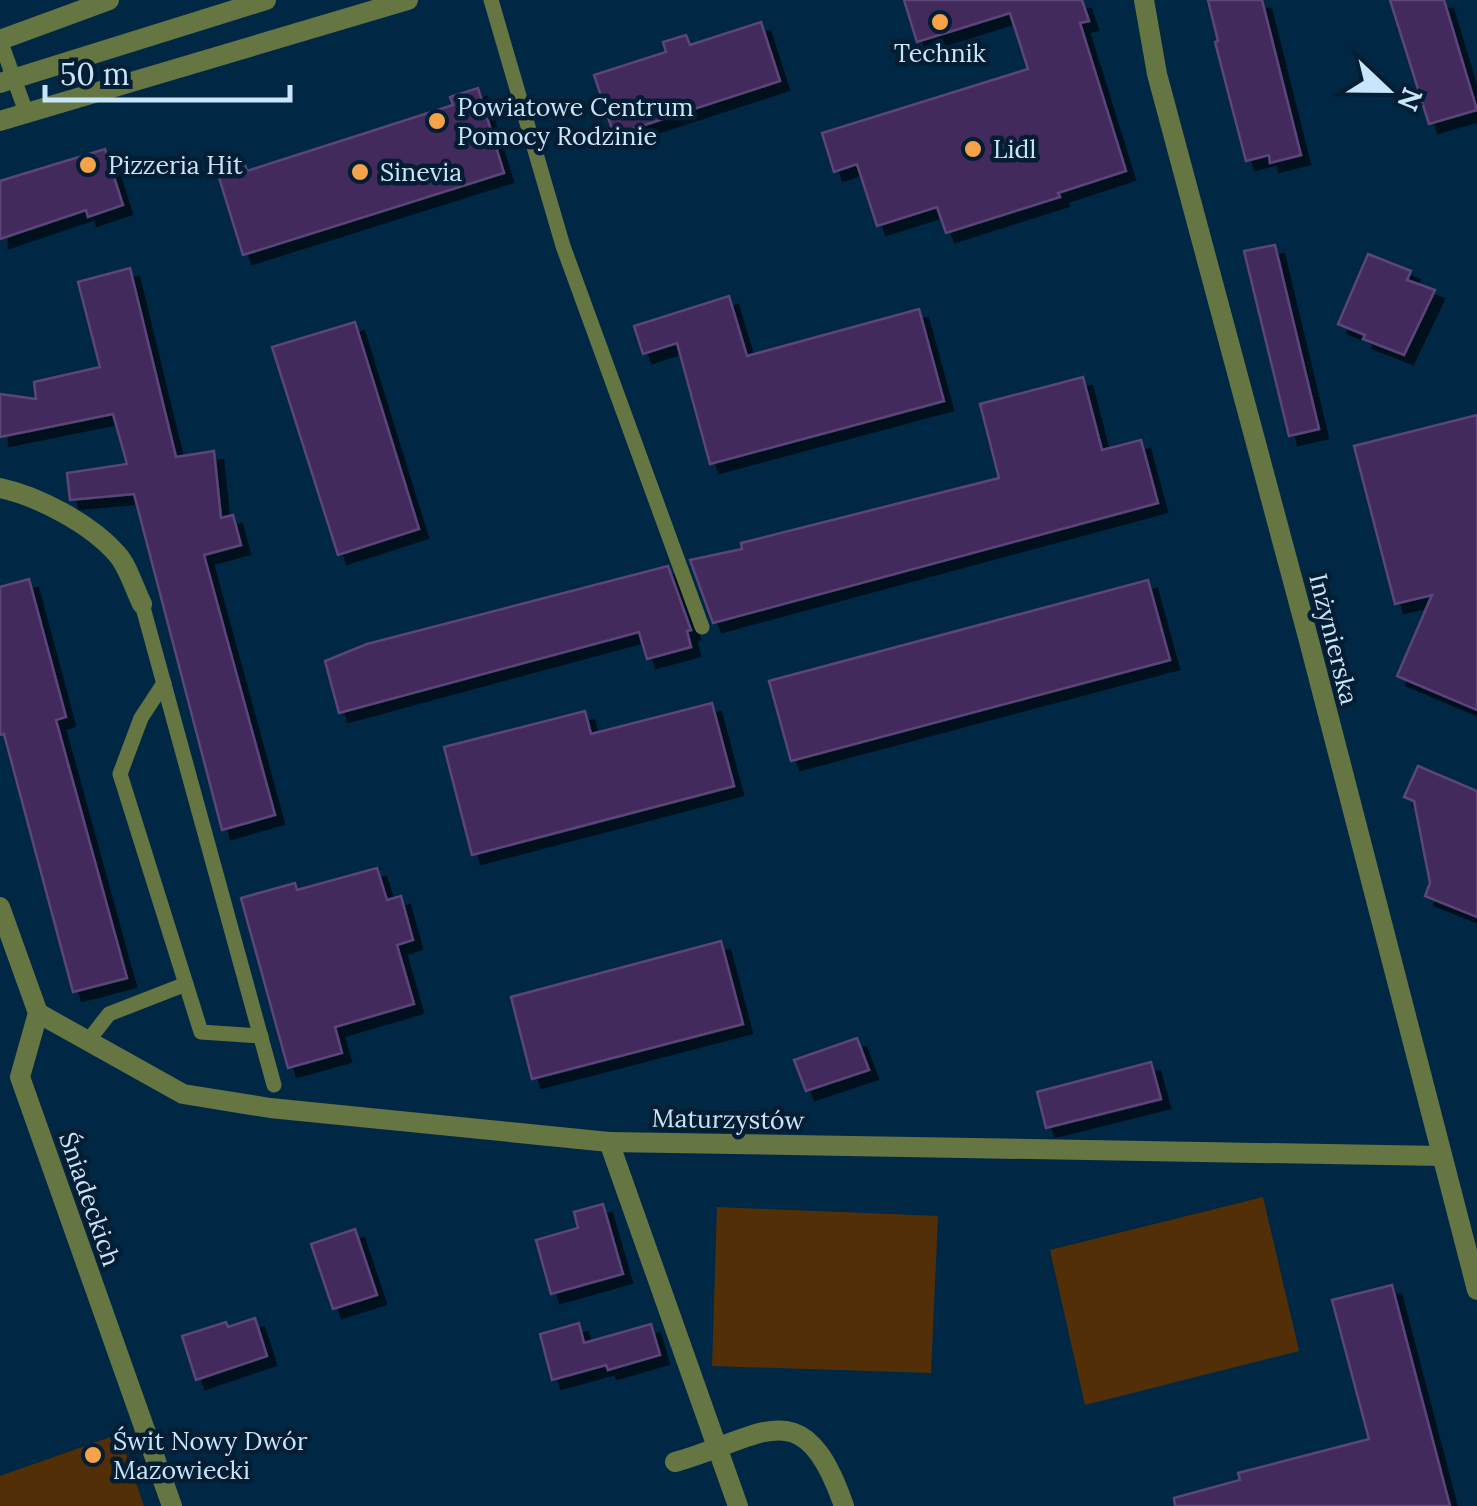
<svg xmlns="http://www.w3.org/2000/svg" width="1477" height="1506" viewBox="0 0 1477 1506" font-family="Lora,serif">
<defs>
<filter id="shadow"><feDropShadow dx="9" dy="9" stdDeviation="0" flood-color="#0009"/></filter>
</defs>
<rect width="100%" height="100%" fill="#002845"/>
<g fill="#522f06">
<polygon points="1263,1197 1299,1351 1085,1405 1050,1250"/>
<polygon points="717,1207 938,1216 931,1373 712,1366"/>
<polygon points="119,1434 144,1506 0,1506 0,1476"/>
</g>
<g fill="#422b5c" stroke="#5c4478" stroke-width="2.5" filter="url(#shadow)">
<polygon points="904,0 1082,0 1089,21 1080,23 1126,171 1058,193 1060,197 946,233 937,207 877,226 857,164 834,172 822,133 1028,69 1010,13 917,42"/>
<polygon points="1208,0 1262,0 1301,155 1270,163 1269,155 1246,161 1215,42 1218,41"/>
<polygon points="1390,0 1444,0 1477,110 1429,124"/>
<polygon points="761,22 780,81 614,135 594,75 666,52 663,42 686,35 690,45"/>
<polygon points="478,88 504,173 243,255 217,171 244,162 247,171 375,130 453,105 450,97"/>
<polygon points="105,149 123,205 88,217 86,210 0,239 0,181"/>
<polygon points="1275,245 1319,429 1289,436 1244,251"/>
<polygon points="1368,254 1411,271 1407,280 1435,290 1404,355 1363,339 1365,335 1338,324"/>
<polygon points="130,268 176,457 214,451 221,518 233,515 241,545 204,555 275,815 222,830 134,494 70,500 67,473 127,464 113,414 0,437 0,394 36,399 34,382 100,367 78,282"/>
<polygon points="729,296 747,356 919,309 944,401 710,464 677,343 643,354 634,326"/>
<polygon points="355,322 419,529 338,555 272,347"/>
<polygon points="1083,377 1102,450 1141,440 1158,503 713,623 690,560 742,549 741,543 999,478 980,404"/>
<polygon points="1477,415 1477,710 1397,676 1432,595 1395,604 1354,446"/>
<polygon points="668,566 691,630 687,631 691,647 647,659 639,632 339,713 325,661 367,644"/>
<polygon points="29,579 66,717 56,720 127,978 73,992 4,734 0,735 0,587"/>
<polygon points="1148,580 1170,660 791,761 769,681"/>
<polygon points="712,703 734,786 472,855 444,747 585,711 591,734"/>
<polygon points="1418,766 1477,791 1477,917 1425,896 1430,883 1414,801 1404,797"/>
<polygon points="377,868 387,900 401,896 413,940 397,945 414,1004 335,1027 342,1053 288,1068 241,898 295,883 297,890"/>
<polygon points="721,941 743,1024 532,1079 511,997"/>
<polygon points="857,1038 869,1070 806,1091 794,1060"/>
<polygon points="1151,1062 1161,1099 1046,1128 1037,1092"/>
<polygon points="603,1204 623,1274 551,1294 536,1240 578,1228 574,1212"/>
<polygon points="355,1229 377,1295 333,1309 311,1244"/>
<polygon points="1392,1285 1450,1506 1175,1506 1174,1498 1240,1480 1238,1473 1369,1439 1332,1300"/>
<polygon points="255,1318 267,1356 196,1380 182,1336 226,1322 228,1327"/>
<polygon points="579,1323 584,1343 651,1324 660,1355 608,1370 606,1365 552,1380 540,1334"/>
</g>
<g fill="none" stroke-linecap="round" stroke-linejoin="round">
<g stroke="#657642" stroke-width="15">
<polyline points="491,0 563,246 702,627"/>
<polyline points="0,40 26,112"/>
<polyline points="142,604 274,1085"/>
<polyline points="164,683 141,718 120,774 201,1032 261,1036"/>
<polyline points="88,1041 109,1014 186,984"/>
</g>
<polyline stroke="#657642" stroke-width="20" points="738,1506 609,1142 1442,1156"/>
<g stroke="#657642" stroke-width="20">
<polyline points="1144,0 1157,74 1309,641 1477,1290"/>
<polyline points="0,40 109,0"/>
<polyline points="0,121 408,0"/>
<path d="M 0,488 C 38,496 91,524 117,554 C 128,566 134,588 142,604"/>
<polyline points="0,907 38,1013 20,1077 172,1506"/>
<polyline points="38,1013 183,1094 270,1108 609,1142"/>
<path d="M 675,1462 C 764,1437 803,1388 844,1506"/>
</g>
<polyline stroke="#657642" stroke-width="20" points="0,83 266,0"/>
</g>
<g fill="#f6a248" stroke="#031e33" stroke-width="4">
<circle cx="940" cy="22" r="10"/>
<circle cx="437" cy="121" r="10"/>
<circle cx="973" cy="149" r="10"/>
<circle cx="88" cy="165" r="10"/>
<circle cx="360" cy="172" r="10"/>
<circle cx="93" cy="1455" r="10"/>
</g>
<g text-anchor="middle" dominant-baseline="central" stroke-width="9" stroke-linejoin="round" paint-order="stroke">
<g font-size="25" fill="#c9e5fc" stroke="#031e33" text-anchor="start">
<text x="940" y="53" text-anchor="middle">Technik</text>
<text x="457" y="107">Powiatowe Centrum<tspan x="457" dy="29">Pomocy Rodzinie</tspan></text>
<text x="993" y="149">Lidl</text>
<text x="108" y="165">Pizzeria Hit</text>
<text x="380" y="172">Sinevia</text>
<text x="113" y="1441">Świt Nowy Dwór<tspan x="113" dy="29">Mazowiecki</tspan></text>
</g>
<g font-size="25" fill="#c9e5fc" stroke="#031e33">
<text transform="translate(1334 639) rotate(76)">Inżynierska</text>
<text transform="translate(728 1119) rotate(1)">Maturzystów</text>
<text transform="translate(90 1199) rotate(71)">Śniadeckich</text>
</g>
</g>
<g transform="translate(1387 90) rotate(112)" stroke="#031e33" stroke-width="8" paint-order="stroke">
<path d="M0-8L18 38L0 25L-18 38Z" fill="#c9e5fc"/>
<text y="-15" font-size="28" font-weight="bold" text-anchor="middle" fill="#c9e5fc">N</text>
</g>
<path d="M45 85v15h245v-15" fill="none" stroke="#c9e5fc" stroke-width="5"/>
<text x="60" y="85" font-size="30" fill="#c9e5fc" stroke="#031e33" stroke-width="8" paint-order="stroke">50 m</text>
</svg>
